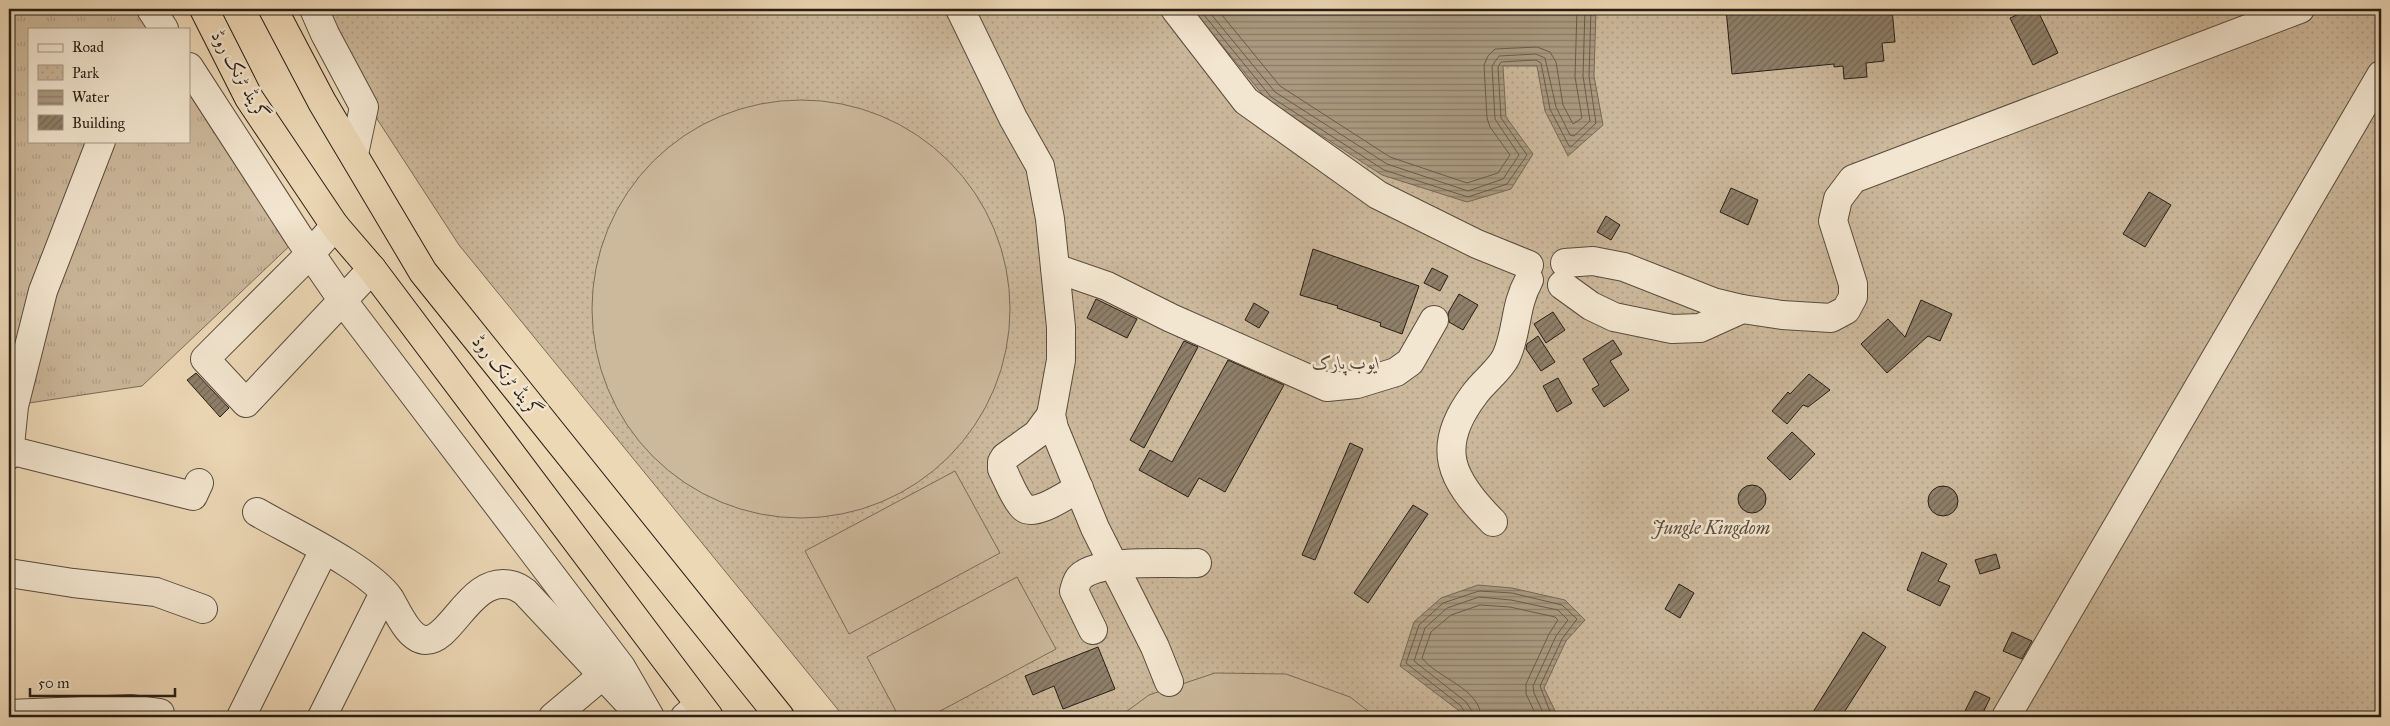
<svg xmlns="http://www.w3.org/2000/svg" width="2390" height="726" viewBox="0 0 2390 726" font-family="'IM FELL Great Primer',Amiri,serif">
<defs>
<pattern id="grass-tufts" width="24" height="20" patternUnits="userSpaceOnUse" patternTransform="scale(1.25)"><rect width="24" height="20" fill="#ccb89b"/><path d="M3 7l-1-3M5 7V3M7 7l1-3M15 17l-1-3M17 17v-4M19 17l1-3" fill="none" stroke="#af9e85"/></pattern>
<pattern id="park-dots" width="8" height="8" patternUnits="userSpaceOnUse" patternTransform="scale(1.25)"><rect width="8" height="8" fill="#ccb89b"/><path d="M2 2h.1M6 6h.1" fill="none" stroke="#af9e85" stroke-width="1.8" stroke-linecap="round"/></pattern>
<pattern id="water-rules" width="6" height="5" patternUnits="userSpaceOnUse" patternTransform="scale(1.25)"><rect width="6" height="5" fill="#aa9980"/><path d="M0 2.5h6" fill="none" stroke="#8a7c68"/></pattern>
<pattern id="building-hatch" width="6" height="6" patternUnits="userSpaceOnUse" patternTransform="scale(1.25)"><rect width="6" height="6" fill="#8e7f69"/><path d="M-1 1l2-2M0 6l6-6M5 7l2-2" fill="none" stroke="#746755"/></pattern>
</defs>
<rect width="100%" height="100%" fill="#edd8b6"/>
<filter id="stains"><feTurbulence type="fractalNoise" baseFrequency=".004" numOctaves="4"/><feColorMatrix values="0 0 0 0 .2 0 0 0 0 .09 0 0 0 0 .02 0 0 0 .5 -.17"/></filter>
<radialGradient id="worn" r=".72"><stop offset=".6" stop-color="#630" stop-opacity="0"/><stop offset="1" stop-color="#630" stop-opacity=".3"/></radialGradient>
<polygon fill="url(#grass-tufts)" stroke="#7a6b58" points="9,9 149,9 162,29 29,29 29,141 189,141 189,70 299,237 142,386 9,406"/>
<polygon fill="url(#park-dots)" stroke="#7a6b58" points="312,9 2381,9 2381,717 844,717 459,245 327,42"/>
<g fill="#ccb89b" stroke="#7a6b58">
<circle cx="801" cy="309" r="209"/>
<polygon points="955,471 1000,553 849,634 805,551"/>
<polygon points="1017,577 1056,649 929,717 899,717 867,657"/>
<polygon points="1215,673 1286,674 1350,697 1376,717 1119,717 1149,695"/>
</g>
<g fill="url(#water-rules)" stroke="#766856">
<polygon points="1198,9 1596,9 1594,76 1603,125 1568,156 1545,111 1537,66 1503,66 1506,117 1533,154 1511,189 1467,202 1382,175 1267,100 1198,16"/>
<polygon points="1478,585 1512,588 1565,600 1585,620 1566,641 1544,688 1558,717 1464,717 1458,710 1400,666 1414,622 1441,598"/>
</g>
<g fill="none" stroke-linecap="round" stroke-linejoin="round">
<g stroke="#695c4b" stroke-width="1">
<polyline points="1203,9 1204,15 1271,97 1384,170 1468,197 1507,184 1527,155 1501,118 1498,67 1501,62 1536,60 1541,63 1550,109 1569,146 1572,146 1596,123 1589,76 1591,9"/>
<polyline points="1209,9 1210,13 1275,92 1387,164 1468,191 1503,179 1519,155 1495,119 1492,66 1499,56 1536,54 1545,58 1556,107 1570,135 1574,136 1590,121 1583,76 1585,9"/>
<polyline points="1217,9 1280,86 1390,157 1467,183 1498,173 1510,155 1490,127 1487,118 1484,65 1488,56 1495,49 1537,47 1550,52 1556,62 1563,105 1573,124 1582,118 1575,77 1577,9"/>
<polyline points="1467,717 1461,706 1406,663 1419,625 1443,603 1479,591 1512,593 1562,605 1577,619 1562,639 1540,686 1552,717"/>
<polyline points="1473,717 1472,711 1466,702 1414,661 1425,628 1447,608 1479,597 1511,600 1558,610 1568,620 1556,636 1533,686 1534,693 1545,717"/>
<path d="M 1481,717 C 1480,688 1437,678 1422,658 L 1431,632 L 1451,615 L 1480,605 L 1510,607 L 1555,617 L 1558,620 L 1549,634 L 1526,684 L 1526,694 L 1537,717"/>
</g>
</g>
<g fill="url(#building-hatch)" stroke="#281e16">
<polygon points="1726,9 1892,9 1895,42 1882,43 1884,61 1866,63 1867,77 1844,79 1843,66 1834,67 1834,64 1732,74"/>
<polygon points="2030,9 2037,9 2058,53 2033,65 2010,18"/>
<polygon points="1731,188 1758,200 1748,225 1720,212"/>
<polygon points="2149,192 2171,205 2145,247 2123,234"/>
<polygon points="1606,216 1620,225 1611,240 1597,232"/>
<polygon points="1313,249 1419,286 1402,334 1380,326 1381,323 1337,308 1338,306 1300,295"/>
<polygon points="1432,268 1448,276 1440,291 1424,283"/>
<polygon points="1459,294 1478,305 1463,330 1449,322 1448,313"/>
<polygon points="1096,299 1137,319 1127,338 1087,318"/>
<polygon points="1921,300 1952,314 1940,341 1928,336 1887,373 1861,344 1888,319 1905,337"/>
<polygon points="1254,303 1269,312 1259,328 1245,320"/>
<polygon points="1553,312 1565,330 1546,343 1534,324"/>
<polygon points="1538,336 1555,362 1541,371 1526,349 1527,344"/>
<polygon points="1613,340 1622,354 1610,361 1629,390 1604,407 1592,389 1599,385 1583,359"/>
<polygon points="1184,341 1198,347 1144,448 1130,440"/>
<polygon points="1228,360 1284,385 1225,492 1199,478 1188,497 1139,470 1150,450 1172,462"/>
<polygon points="196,373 229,408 220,417 187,380"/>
<polygon points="1809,374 1830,390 1808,407 1803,405 1787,424 1772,411 1788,392 1790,394"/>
<polygon points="1558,378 1572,403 1557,412 1543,386"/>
<polygon points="1792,432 1815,454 1790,480 1767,458"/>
<polygon points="1350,443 1363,449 1315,560 1302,555"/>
<circle cx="1752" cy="499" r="14"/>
<circle cx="1943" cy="501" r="15"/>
<polygon points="1413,505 1428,514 1368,603 1354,593"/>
<polygon points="1922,552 1947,564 1938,581 1950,586 1940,606 1907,590"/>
<polygon points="1996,554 2000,568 1980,574 1975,560"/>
<polygon points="1679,584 1694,593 1680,618 1665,609"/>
<polygon points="1863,632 1886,647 1841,717 1810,717"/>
<polygon points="2012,632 2032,641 2022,659 2003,651"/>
<polygon points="1098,647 1115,689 1063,709 1054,686 1033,695 1025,676"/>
<polygon points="1975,691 1990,698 1981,717 1962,717"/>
</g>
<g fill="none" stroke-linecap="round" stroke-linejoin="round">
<g stroke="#594c3e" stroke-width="30">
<g id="minor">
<polyline points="151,9 164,29"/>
<polyline points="314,9 325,34 364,107 354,154"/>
<polyline points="960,9 1013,118 1040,166 1050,219 1061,327 1061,360 1051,415 1054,428 1095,528 1155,647 1169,682"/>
<polyline points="1175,9 1246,101 1378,195 1477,244 1529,265"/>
<polyline points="189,67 299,237 343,301 621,667 650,717"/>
<polyline points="335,226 311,253 205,359 246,403 372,269"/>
<polyline points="1565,263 1593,261 1624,267 1713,302 1742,309 1782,315 1831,318 1846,310 1853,297 1853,284 1833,221 1838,199 1853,179 2300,9"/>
<polyline points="1055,268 1107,286 1171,318 1327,387 1357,384 1396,372 1410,362 1434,320"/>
<polyline points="1562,285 1591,306 1614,317 1672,329 1700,328 1742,309"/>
<path d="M 1051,415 L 1037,434 L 1005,457 L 1002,462 L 1002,469 C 1008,480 1014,498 1023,507 C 1034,518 1066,495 1079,488"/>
<polyline points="9,450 193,496 199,483"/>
<polyline points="9,455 14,406 43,291 101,141"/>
<path d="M 257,512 C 291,532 369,568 390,599 C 397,611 409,640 426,640 C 452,640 471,575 511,585 C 516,586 521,589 525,592 L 626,700"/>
<path d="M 1493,522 C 1451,480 1434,448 1474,395 C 1483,382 1499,371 1506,357 C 1518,331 1514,307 1529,280"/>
<polyline points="9,573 73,583 156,592 203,609"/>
<path d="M 1093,630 L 1074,591 C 1076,584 1077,578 1084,574 C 1108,559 1168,564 1197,563"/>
<polyline points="9,714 132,709 160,713"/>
<polyline points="241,717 324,550"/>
<polyline points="322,717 384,593"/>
<polyline points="553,717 603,675"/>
<polyline points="685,717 699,705"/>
<polyline points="2006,717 2381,75"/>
</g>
</g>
<g stroke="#281e16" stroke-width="30">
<g id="highway">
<polyline points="204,9 249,98 335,226 372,269 709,717"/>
<polyline points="273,9 322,102 423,272 780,717"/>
</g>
</g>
<use href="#minor" stroke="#f3e6d0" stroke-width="28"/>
<use href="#highway" stroke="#edd8b6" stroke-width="28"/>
</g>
<g text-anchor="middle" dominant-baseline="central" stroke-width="5" stroke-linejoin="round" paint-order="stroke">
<g font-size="18" fill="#281e16" stroke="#f3e6d0">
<text transform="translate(240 75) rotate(61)">گرینڈ ٹرنک روڈ</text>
<text transform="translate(507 376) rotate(51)">گرینڈ ٹرنک روڈ</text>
</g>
<g font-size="18" font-style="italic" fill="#594c3e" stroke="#f3e6d0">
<text x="1346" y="363">ایوب پارک</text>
<text x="1711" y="528">Jungle Kingdom</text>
</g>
</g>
<rect width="2390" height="726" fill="none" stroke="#edd8b6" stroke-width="30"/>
<rect x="10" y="10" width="2370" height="706" fill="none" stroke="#281e16" stroke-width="2.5"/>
<rect x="15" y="15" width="2360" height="696" fill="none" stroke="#281e16"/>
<rect x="28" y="28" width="162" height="115" fill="#f3e6d0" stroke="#a29686"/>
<rect x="38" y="44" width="25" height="8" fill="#f3e6d0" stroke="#a29686"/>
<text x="72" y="52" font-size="15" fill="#281e16">Road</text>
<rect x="38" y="65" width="25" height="15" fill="url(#park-dots)" stroke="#a29686"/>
<text x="72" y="78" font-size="15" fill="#281e16">Park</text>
<rect x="38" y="90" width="25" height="15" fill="url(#water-rules)" stroke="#a29686"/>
<text x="72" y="102" font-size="15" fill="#281e16">Water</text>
<rect x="38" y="115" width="25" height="15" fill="url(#building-hatch)" stroke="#a29686"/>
<text x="72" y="128" font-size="15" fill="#281e16">Building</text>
<path d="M30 688v8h145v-8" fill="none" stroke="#281e16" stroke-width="2.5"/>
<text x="38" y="688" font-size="15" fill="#281e16" stroke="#f3e6d0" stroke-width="4" paint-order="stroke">50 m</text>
<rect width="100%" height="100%" filter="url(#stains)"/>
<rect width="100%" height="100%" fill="url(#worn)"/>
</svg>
